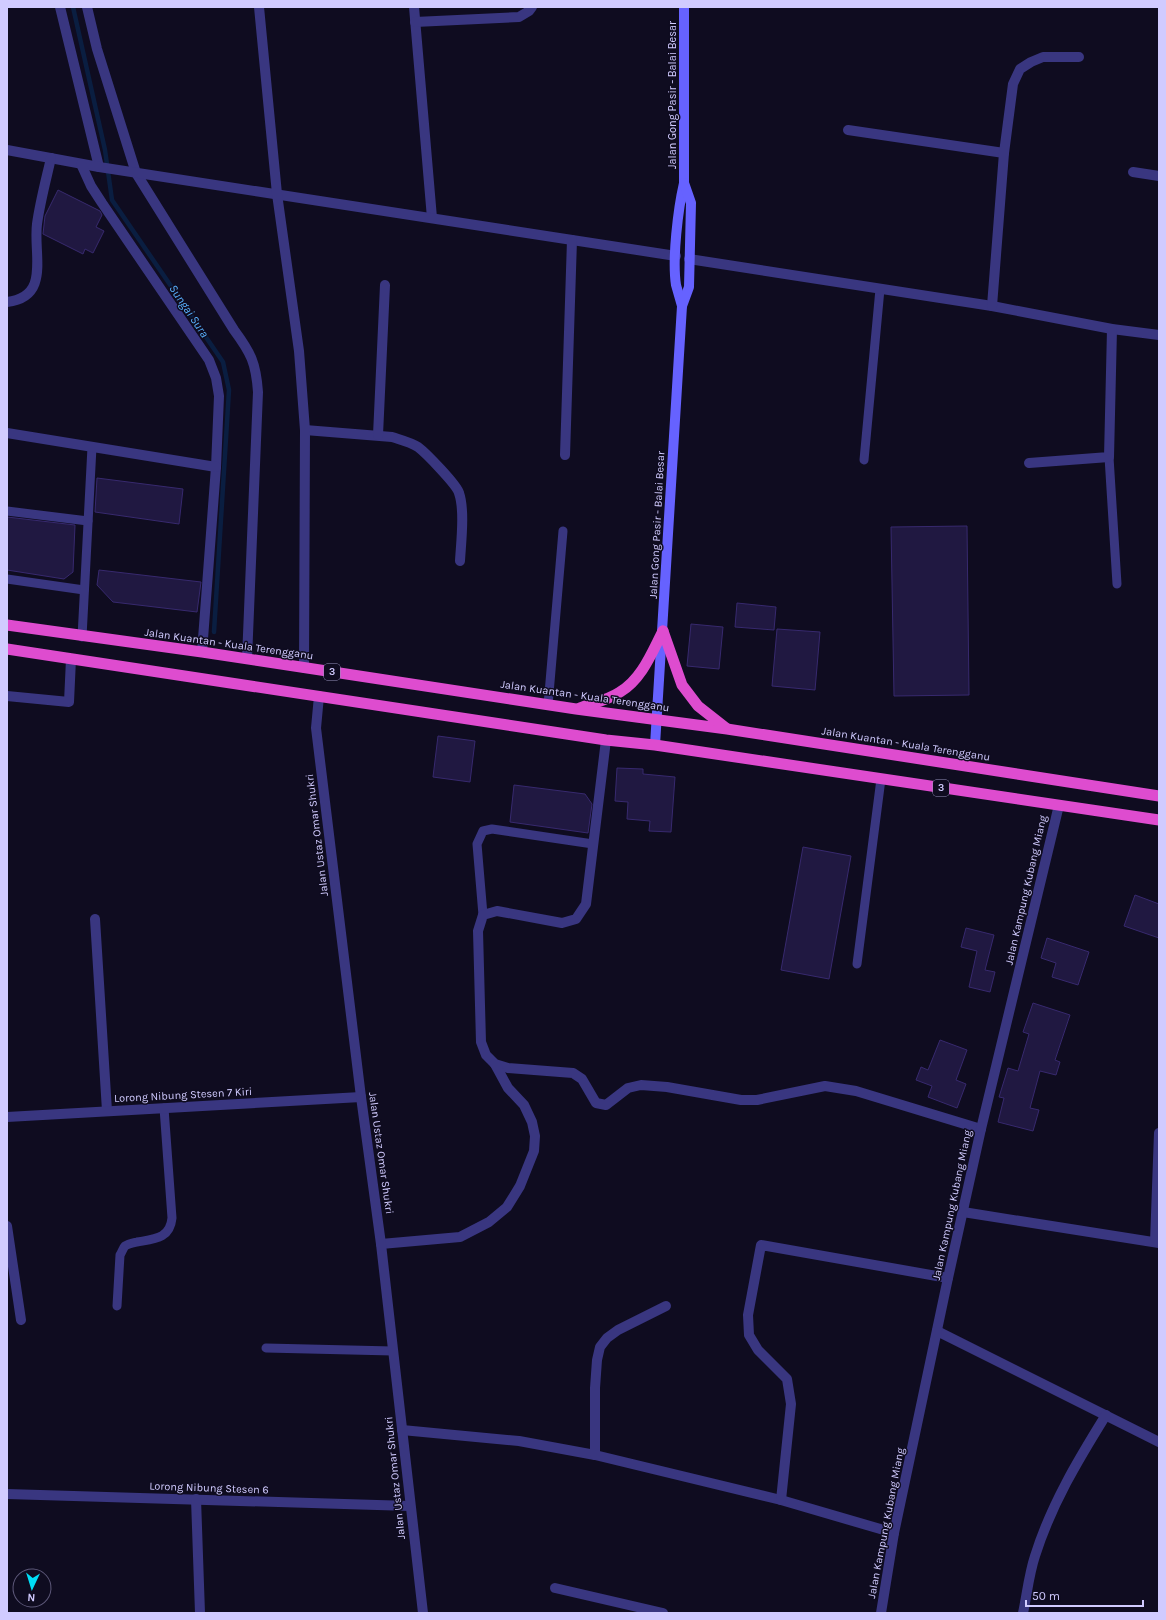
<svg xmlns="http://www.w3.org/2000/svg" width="1166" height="1620" viewBox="0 0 1166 1620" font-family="Karla,sans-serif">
<rect width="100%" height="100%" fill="#0f0c20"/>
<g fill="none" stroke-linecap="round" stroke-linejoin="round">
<polyline stroke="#0a1e41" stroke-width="4.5" points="73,7 105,150 112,200 223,362 229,390 214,632"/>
</g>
<g fill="#201841" stroke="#37296e">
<polygon points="58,190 100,211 102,215 96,227 104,231 93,253 85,249 83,254 43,234 45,216"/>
<polygon points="97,478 183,489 179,524 95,512"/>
<polygon points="7,517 75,525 73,572 64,579 7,570"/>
<polygon points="967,526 969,695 894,696 891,527"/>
<polygon points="99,570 201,582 197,612 113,602 97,585"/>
<polygon points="737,603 776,607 774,630 735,627"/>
<polygon points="691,624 723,627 719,669 687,666"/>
<polygon points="777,629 820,632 815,690 772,686"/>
<polygon points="438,736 475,741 470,782 433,777"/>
<polygon points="617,768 643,769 643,774 675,777 671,832 649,831 650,821 627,819 628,802 615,801"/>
<polygon points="514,785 585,794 592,804 588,833 510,822"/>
<polygon points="803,847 851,856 829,979 781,970"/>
<polygon points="1135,895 1159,904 1159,938 1124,926"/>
<polygon points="966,928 994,935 985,970 995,972 990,992 969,987 977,951 961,947"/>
<polygon points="1047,938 1089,952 1078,985 1052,977 1056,963 1041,958"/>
<polygon points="1033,1003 1070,1015 1055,1060 1060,1062 1056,1075 1040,1071 1030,1108 1039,1110 1033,1131 998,1122 1004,1098 999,1097 1008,1068 1018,1071 1029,1034 1023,1032"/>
<polygon points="940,1040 967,1050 956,1080 966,1084 957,1108 928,1097 932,1086 916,1080 921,1067 928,1070"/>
</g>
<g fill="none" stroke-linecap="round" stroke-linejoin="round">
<g stroke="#393680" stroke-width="9">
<polyline points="1109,457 1117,584"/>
<polyline points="864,460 880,289"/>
<polyline points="7,511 88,521"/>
<polyline points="7,579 84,590"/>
<polyline points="82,637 92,447"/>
<polyline points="548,705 563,531"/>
<polyline points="483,915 477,844 483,831 492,829 593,844"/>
<polyline points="857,964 881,779"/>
<path d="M 117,1306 L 120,1255 C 122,1252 123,1248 125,1246 C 128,1244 133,1243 137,1242 C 154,1239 170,1239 172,1218 L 164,1108"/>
<polyline points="266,1348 393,1351"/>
</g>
<g stroke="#393680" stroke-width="10">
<polyline points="60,7 99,167"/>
<path d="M 87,7 L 97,49 L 136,173 L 234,330 C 251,353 256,363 258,392 L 247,659"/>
<polyline points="414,7 432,218"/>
<polyline points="415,22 519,17 529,11 532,7"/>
<polyline points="848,130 1004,153"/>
<polyline points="7,150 99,167 676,256"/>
<polyline points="81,164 91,186 102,203 209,360 216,378 219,396 216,467 202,652"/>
<polyline points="1133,172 1159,176"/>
<polyline points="689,259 992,306 1112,329 1159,335"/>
<path d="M 7,302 C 51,297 33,254 37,224 C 40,202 46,180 51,158"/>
<polyline points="992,306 1004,153 1013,84 1020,69 1031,62 1043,57 1079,57"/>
<path d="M 305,430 L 392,437 C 401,440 410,442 418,447 C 426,453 457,485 459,493 C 465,510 461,543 460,561"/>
<polyline points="7,433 216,467"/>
<polyline points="378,435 385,285"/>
<polyline points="565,455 572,240"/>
<polyline points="1029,463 1109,457 1112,329"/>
<polyline points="7,696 69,702 71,659"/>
<polyline points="606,740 586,904 576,919 562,923 497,911 483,915 478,931 481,1042 486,1055 495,1064 508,1068 573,1073 582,1079 596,1103 606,1105 628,1088 641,1085 667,1087 741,1100 757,1100 825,1086 856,1091 981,1129"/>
<polyline points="95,919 107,1111"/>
<polyline points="7,1117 361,1097"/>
<polyline points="963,1212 1159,1243"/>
<polyline points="7,1226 21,1320"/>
<polyline points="1155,1242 1159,1133"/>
<polyline points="381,1244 460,1237 489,1222 507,1207 520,1186 534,1151 535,1136 532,1122 524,1105 508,1088 495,1064"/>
<polyline points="937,1331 1159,1442"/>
<polyline points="402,1430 519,1441 595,1455 781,1500 894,1533"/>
<polyline points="595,1455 595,1388 597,1360 600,1347 607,1338 618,1330 666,1306"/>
<polyline points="7,1494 410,1506"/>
<polyline points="196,1499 200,1613"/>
<polyline points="781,1500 791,1404 787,1379 758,1350 749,1335 748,1315 761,1245 948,1278"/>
<polyline points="555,1588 663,1613"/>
<polyline points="881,1613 894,1533 948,1278 981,1129 1059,805"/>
<path d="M 1023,1613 C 1027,1594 1029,1574 1035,1556 C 1051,1505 1078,1460 1106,1415"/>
</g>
<g stroke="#393680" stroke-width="10">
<polyline points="259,7 277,194 299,351 305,430 304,668"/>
<polyline points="319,696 316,728 361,1097 381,1244 423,1613"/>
</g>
<g stroke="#6662ff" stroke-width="10">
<path d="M 682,306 C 680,299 678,292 676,285 C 672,259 678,209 684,183 L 684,7"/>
<polyline points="655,745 682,306 689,287 691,203 684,183"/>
</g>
<g stroke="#de4ccf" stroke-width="11">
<polyline points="7,625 202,652 576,709 727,729 1159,796"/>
<polyline points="663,631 682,685 698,706 726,728"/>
<polyline points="7,649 606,740 655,745 1159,820"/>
<path d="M 580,708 C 594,703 608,700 620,692 C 642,679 652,652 663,631"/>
</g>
</g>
<g text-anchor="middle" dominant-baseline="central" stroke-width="3" stroke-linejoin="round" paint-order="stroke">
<g fill="#0f0c20" stroke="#9792bc" stroke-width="1">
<rect x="324" y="664" width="16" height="16" rx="3"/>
<rect x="933" y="780" width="16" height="16" rx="3"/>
</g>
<g font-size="10" font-weight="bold" fill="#d1cbff">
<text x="332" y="672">3</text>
<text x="941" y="788">3</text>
</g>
<g font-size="11" fill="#d1cbff" stroke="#0f0c20">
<text transform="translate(672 95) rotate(-90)">Jalan Gong Pasir - Balai Besar</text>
<text transform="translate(657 525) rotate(-87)">Jalan Gong Pasir - Balai Besar</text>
<text transform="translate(229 644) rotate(8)">Jalan Kuantan - Kuala Terengganu</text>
<text transform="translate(585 696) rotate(8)">Jalan Kuantan - Kuala Terengganu</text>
<text transform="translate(906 744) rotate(9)">Jalan Kuantan - Kuala Terengganu</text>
<text transform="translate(317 835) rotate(-97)">Jalan Ustaz Omar Shukri</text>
<text transform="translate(1026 890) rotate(-77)">Jalan Kampung Kubang Miang</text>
<text transform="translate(183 1095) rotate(-3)">Lorong Nibung Stesen 7 Kiri</text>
<text transform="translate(381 1153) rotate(82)">Jalan Ustaz Omar Shukri</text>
<text transform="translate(952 1205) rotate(-78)">Jalan Kampung Kubang Miang</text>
<text transform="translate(395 1478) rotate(-96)">Jalan Ustaz Omar Shukri</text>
<text transform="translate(209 1488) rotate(2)">Lorong Nibung Stesen 6</text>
<text transform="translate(886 1523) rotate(-79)">Jalan Kampung Kubang Miang</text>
</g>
<g font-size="12" font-style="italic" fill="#59b2ff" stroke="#0f0c20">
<text transform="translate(189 311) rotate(56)">Sungai Sura</text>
</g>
</g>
<rect width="1166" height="1620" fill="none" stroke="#d1cbff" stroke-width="16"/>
<g transform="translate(32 1588) rotate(184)"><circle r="19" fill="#0f0c20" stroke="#5d5879"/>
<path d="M0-3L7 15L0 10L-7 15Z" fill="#00ddf6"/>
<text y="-6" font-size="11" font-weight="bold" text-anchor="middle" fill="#d1cbff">N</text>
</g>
<path d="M1026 1600v6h117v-6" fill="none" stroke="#d1cbff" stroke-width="2"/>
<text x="1032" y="1600" font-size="12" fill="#d1cbff" stroke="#0f0c20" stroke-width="3" paint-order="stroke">50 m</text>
</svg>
